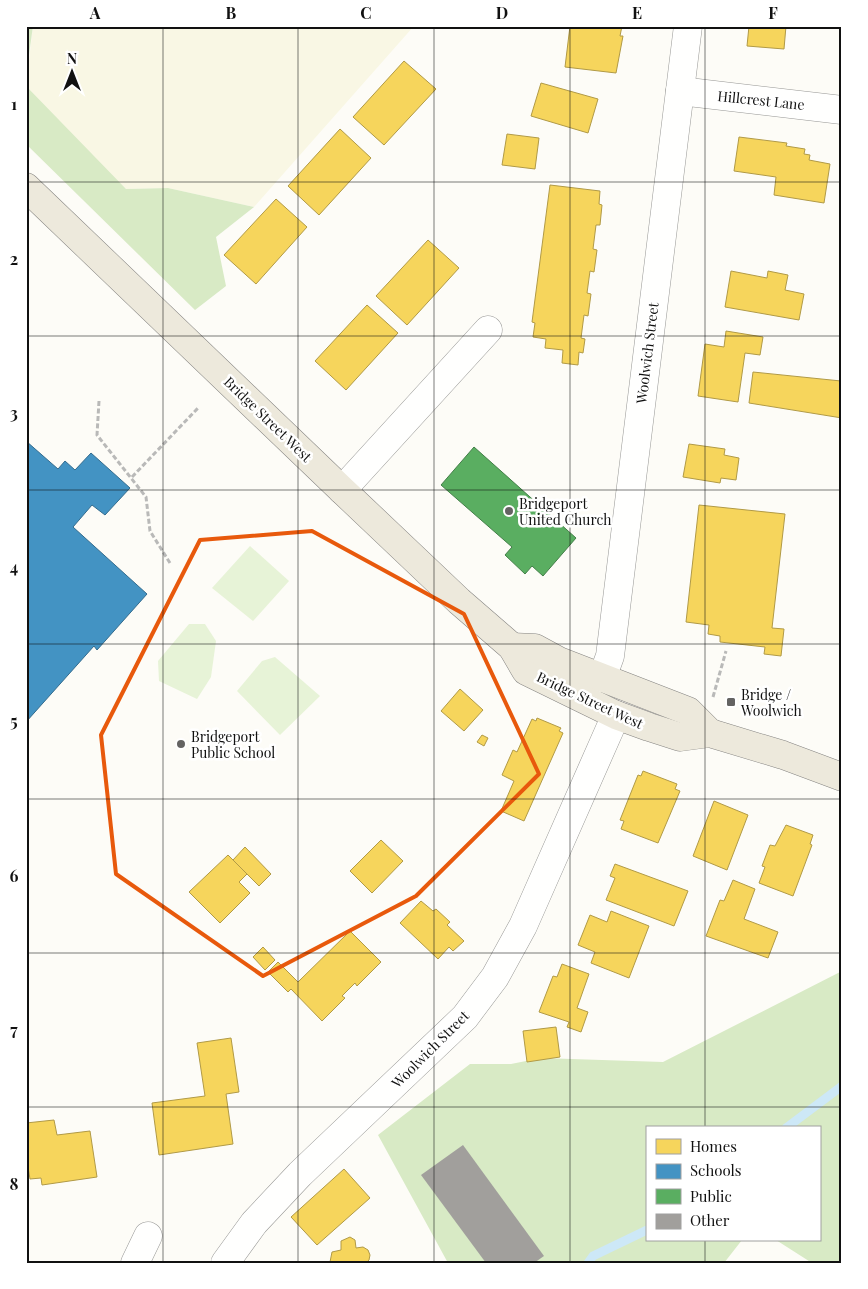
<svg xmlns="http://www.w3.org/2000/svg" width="868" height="1289" viewBox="0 0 868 1289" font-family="'Playfair Display',serif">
<rect width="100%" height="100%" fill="#fdfcf7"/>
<polygon fill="#f9f7e4" points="33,26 414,26 254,207 168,188 126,189 87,154 26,86"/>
<g fill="#e7f3d7">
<polygon points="250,546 289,581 253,621 212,588"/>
<polygon points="189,624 205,624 216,641 211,677 197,699 159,681 158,661"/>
<polygon points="275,657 320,696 280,735 237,691 262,661"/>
</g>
<g fill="#d8eac5">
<polygon points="26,26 33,26 26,77"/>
<polygon points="26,86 126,189 168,188 254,207 216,237 226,286 195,310 26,144"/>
<polygon points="842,971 842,1263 812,1263 776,1240 819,1240 819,1128 647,1128 647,1240 742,1240 724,1263 448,1263 378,1135 470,1064 511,1064 541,1058 663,1062"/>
</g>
<g fill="#f6d55c" stroke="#b19a46">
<polygon points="570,26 622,26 620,36 623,36 616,73 565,67"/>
<polygon points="749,26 786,26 784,49 747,46"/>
<polygon points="404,61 436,89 384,145 353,117"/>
<polygon points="541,83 598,99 588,133 531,116"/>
<polygon points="340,129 371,158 319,215 288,186"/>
<polygon points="507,134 539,138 535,169 502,165"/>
<polygon points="739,137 787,143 786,146 805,149 804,154 810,155 809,160 830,164 824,203 774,195 776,177 734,171"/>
<polygon points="550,185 600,191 599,204 602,205 600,225 596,225 593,249 597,250 594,272 590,271 587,293 591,294 588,316 584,315 581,338 585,339 583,353 579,352 578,365 562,363 563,350 545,348 546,339 533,337 535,323 532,322"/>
<polygon points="276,199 307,227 256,284 224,255"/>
<polygon points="428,240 459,268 407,325 376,296"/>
<polygon points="731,271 767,278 768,271 788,275 785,290 804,294 799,320 725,307"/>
<polygon points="367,305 398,333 346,390 315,361"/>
<polygon points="726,331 763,337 760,355 745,353 738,402 698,396 705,344 724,347"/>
<polygon points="841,363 842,363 842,418 749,403 753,372 841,381"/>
<polygon points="689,444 725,449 724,455 739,458 736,480 721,478 720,483 683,477"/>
<polygon points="699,505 785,514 772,628 784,629 781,656 764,654 765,647 720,642 720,636 708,634 709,625 686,622"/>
<polygon points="460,689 483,710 464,731 441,711"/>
<polygon points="537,718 561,728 559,731 563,733 524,821 501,811 514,781 502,775 513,750 517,752 532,719 536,721"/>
<polygon points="482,735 488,738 484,746 477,742"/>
<polygon points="643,771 677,784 675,789 680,791 658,843 621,829 624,821 620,820 638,775 641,776"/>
<polygon points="714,801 748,815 727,870 693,856"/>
<polygon points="786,825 813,835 810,844 812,845 793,896 759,883 765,867 762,866 770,845 775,846"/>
<polygon points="381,840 403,861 372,893 350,871"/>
<polygon points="245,847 271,874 259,886 233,860"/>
<polygon points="228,855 247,874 239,882 250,893 220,923 189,892"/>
<polygon points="615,864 688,891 674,926 606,900 615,878 610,876"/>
<polygon points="733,880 755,889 744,919 778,932 768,958 706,936 720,900 724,901"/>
<polygon points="421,901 433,911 436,909 450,922 447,925 464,941 453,951 449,947 438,959 400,923"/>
<polygon points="611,911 649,926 629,978 591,963 595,952 578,945 590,915 607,922"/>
<polygon points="350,931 381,962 357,986 355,983 342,996 345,998 322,1021 291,989 288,992 268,972 278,962 298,982"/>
<polygon points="263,947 275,960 265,970 253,957"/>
<polygon points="562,964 589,974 577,1008 588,1012 581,1032 567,1027 569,1022 539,1012 553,976 557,977"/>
<polygon points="556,1027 560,1057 527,1062 523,1031"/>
<polygon points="231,1038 239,1092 226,1094 233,1144 159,1155 152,1103 205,1096 197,1043"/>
<polygon points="54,1120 57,1135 90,1131 97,1177 42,1185 41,1178 30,1179 26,1155 26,1123"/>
<polygon points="344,1169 370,1198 317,1245 291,1217"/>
<polygon points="350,1237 355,1240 356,1248 363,1247 368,1250 370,1255 369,1260 366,1263 325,1263 330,1262 332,1252 341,1250 341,1241"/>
</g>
<polygon fill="#4393c3" stroke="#346c8e" points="26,441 58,469 65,461 75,470 91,453 130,488 105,515 92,505 73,527 147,594 97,650 94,646 26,722"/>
<polygon fill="#5aae61" stroke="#447f49" points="474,447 576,538 543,576 532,566 525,574 505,555 512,547 441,485"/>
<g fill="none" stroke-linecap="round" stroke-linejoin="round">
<g stroke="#cde8f7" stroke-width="9">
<polyline points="786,1128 842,1086"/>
<polyline points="588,1263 593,1256 647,1230"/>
</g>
</g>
<polygon fill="#a19f9c" points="463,1145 544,1256 534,1263 486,1263 421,1175"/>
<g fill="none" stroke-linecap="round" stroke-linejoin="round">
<g stroke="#979795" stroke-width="29">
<g id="minor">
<polyline points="680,91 842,110"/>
<polyline points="342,490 488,330"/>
<polyline points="602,678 610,656 688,26"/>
<polyline points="135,1263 148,1236"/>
<polyline points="225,1263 254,1223 300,1174 465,1017 495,977 523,926 616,715"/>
</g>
</g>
<g stroke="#858482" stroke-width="29">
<g id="major">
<polyline points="26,187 342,490 459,601 512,647 526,671 616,715 649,727 680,737 710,733 783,755 842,777"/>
<polyline points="512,647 535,648 559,661 688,711 710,733"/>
</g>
</g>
<g stroke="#b9b9b8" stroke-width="3" stroke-dasharray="5 2.5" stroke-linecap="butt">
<polyline points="99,401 97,435 146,497 150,531 170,563"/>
<polyline points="132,477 198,408"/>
<polyline points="713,697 726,651"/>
</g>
<use href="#minor" stroke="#fffffe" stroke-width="28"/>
<use href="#major" stroke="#ede9dc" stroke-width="28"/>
</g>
<path fill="none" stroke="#e8590c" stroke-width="4" stroke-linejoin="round" d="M 312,531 L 464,614 L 539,774 L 416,896 L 263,976 L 116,874 L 101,735 L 200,540 Z"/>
<path fill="none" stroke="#111" stroke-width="1" stroke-opacity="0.55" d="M 163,26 L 163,1263M 298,26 L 298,1263M 434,26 L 434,1263M 570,26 L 570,1263M 705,26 L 705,1128M 26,182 L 842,182M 26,336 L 842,336M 26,490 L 842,490M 26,644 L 842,644M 26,799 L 842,799M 26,953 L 842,953M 26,1107 L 842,1107M 705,1240 L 705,1263"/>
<g fill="#646362" stroke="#fff" stroke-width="2">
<circle cx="509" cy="511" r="5"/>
<rect x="726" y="697" width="10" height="10" rx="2.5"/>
<circle cx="181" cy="744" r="5"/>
</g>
<g text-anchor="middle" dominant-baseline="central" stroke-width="5" stroke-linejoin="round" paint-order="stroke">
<g font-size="14" fill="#111" stroke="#fff">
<text transform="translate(761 100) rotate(6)">Hillcrest Lane</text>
<text transform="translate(647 353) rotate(-83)">Woolwich Street</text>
<text transform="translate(268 419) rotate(44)">Bridge Street West</text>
<text transform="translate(590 700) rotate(25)">Bridge Street West</text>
<text transform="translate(430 1049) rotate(-45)">Woolwich Street</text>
</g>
<g font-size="14" fill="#111" stroke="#fff" text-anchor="start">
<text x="519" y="503">Bridgeport<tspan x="519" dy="16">United Church</tspan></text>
<text x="741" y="694">Bridge /<tspan x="741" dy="16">Woolwich</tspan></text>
<text x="191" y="736">Bridgeport<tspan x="191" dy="16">Public School</tspan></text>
</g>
</g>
<rect width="868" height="1289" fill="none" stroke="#ffffff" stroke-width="55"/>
<rect x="646" y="1126" width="175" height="115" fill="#ffffff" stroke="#a0a0a0"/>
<rect x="656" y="1139" width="25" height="15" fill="#f6d55c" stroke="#a0a0a0"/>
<text x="690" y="1152" font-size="15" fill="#111111">Homes</text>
<rect x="656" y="1164" width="25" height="15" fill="#4393c3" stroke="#a0a0a0"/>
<text x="690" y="1176" font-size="15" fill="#111111">Schools</text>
<rect x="656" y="1189" width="25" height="15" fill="#5aae61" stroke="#a0a0a0"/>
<text x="690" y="1202" font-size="15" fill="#111111">Public</text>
<rect x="656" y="1214" width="25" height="15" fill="#a19f9c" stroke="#a0a0a0"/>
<text x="690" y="1226" font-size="15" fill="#111111">Other</text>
<g transform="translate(72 72)" stroke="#ffffff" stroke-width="4" paint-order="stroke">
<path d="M0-4L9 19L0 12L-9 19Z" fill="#111111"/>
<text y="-8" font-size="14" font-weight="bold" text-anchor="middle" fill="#111111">N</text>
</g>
<rect x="28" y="28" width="812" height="1234" fill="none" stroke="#111" stroke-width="2"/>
<g font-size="16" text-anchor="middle" font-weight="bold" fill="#111">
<text x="95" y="19">A</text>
<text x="231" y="19">B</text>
<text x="366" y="19">C</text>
<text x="502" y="19">D</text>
<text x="637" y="19">E</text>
<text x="773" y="19">F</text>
<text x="14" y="110">1</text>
<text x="14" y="265">2</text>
<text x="14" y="419">3</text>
<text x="14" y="573">4</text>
<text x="14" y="727">5</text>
<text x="14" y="882">6</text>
<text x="14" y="1036">7</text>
<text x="14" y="1190">8</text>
</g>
</svg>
